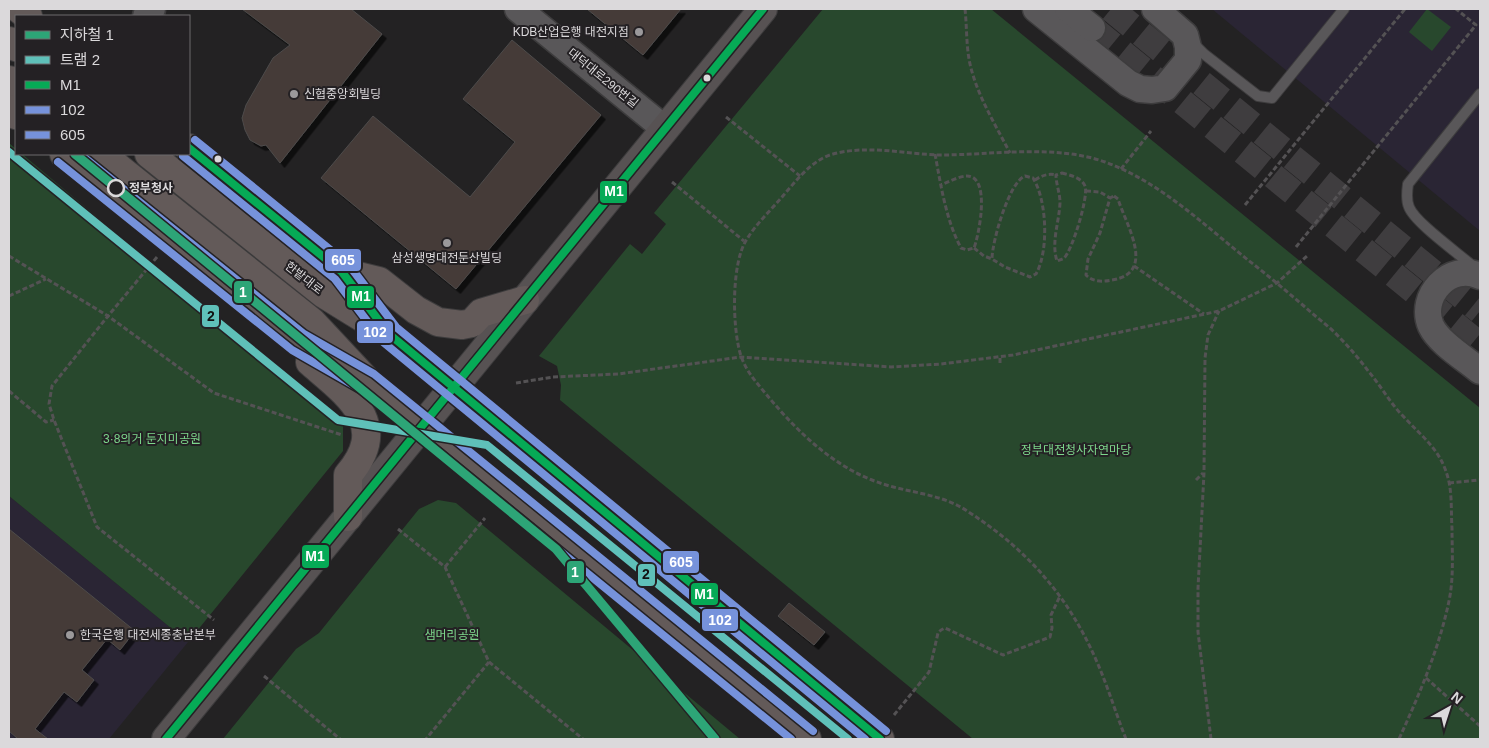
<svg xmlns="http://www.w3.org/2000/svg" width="1489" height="748" viewBox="0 0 1489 748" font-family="Arial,'Noto Sans KR',sans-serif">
<defs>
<filter id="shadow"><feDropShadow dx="4.5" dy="4.5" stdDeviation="0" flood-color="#0009"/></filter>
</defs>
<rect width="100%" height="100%" fill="#232223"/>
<g fill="#2a2534">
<polygon points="1212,9 1480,9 1480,231"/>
<polygon points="9,496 188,642 109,739 9,739"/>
</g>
<g fill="#28482d">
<polygon points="823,9 991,9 1480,408 1480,739 973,739 560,400 561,385 557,366 539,356 630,244 642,254 666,224 654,213"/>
<polygon points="1427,9 1451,27 1432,51 1409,32"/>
<polygon points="9,143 16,149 16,154 22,154 343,423 343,451 188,642 9,496"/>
<polygon points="438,500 456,503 740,739 223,739 296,649 319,633 419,509"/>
</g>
<g fill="#453b37" stroke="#4d4b4b" filter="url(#shadow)">
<polygon points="242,9 351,9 382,34 280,163 266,145 261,146 250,140 245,130 242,118 246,105 273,58 290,45"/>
<polygon points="587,9 681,9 643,55"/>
<polygon points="512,40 601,115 456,289 321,178 373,116 470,197 515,142 463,99"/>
<polygon points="9,529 135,631 120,650 107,639 82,670 94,680 77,702 64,692 35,729 48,739 18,739 9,731"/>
<polygon points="789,603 825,632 814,645 778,616"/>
</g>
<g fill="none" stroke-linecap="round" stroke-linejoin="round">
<g stroke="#3f3d3f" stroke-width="26" stroke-dasharray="26 13" stroke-linecap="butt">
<polyline points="1111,9 1480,311"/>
<polyline points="1092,28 1480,345"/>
</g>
<g stroke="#3d3c3d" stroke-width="12">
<g id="service">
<polyline points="1192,42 1204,54 1258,96 1272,98 1344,9"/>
<path d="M 1476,269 C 1461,255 1415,223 1409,207 C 1406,200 1407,191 1408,184 L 1480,94"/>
</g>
</g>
<g stroke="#3d3c3d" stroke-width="29">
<g id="tertiary">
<polyline points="518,9 665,129"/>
<polyline points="1036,9 1128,83 1140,89 1152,90 1165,88 1188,60 1188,47 1185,35 1155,9"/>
<polyline points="1068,9 1092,28"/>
<polyline points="146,16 152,9"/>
<path d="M 1480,276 C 1450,262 1418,296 1431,326 C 1439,343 1466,359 1480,371"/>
</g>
</g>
<g stroke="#3d3c3d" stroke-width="30">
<polyline id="secondary" points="166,739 763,9"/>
</g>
<g stroke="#3d3c3d" stroke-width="30">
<g id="primary">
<polyline points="19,9 28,16"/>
<polyline points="9,41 16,47"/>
<polyline points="9,80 16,86"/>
<polyline points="9,109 16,115"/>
<polyline points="189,148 342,272 379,321"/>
<polyline points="64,154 298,342 345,369"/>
<polyline points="101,154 312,322 368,382 807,739"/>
<polyline points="149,154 324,294 389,334 880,739"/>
<polyline points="342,272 379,281 416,310 438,322 462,325 472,323 481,313 525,300"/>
<path d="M 310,362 C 347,394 392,424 348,475 L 348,517"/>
</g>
</g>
<g stroke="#545254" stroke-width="3" stroke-dasharray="5 2.5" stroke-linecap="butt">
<path d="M 965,9 C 967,27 966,46 970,64 C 977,95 995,124 1010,153"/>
<polyline points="726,117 800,176"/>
<path d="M 935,154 C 941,186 946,220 961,248 L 967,250 L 974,248 C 979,235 991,176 967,176 C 960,176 948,182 941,185"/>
<polyline points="1121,169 1151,131"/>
<path d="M 1062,173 C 1070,175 1082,178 1085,186 C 1089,196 1072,251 1064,258 C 1063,259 1059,260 1057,261 C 1051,242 1059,223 1060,203 C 1060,193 1056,184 1056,175 Z"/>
<path d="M 1025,176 L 1033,178 C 1047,200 1049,251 1036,274 L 1030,277 L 1005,267 L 992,259 C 992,242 1009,182 1025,176 Z"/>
<path d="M 1035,180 C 1041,176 1048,173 1056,175"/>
<polyline points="672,182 744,241"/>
<polyline points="1086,191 1100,192 1110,198"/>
<path d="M 1114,196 L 1118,199 C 1126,225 1157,273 1112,280 C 1102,282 1093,282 1086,275 L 1088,259 L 1100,233 L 1110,198 Z"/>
<polyline points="1245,205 1405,9"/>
<polyline points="1296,247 1476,25 1456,9"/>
<polyline points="974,248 984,256 992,259"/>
<polyline points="9,256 108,316 214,393 342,435"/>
<polyline points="157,257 108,316 52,386 49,404 54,420 97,527 214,620"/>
<polyline points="1134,266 1204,314"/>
<polyline points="9,296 46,279"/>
<polyline points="1000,363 1000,357"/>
<polyline points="516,383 553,377 618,374 741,357 891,367 941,364 1013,355 1219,311 1277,283 1307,256"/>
<polyline points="9,391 46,422 54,420"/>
<polyline points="1196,480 1203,473"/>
<polyline points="1449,483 1480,480"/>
<polyline points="398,529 445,567 489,662 426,739"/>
<polyline points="445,567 485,518"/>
<polyline points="489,662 583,739"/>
<polyline points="264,676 340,739"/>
<polyline points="1426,678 1480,726"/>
<polyline points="894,715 929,672 938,633 941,630 945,628 1003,655 1050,637 1052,628 1051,615 1060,596"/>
<path d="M 1126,739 C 1116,714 1108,687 1097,662 C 1069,597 1027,549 967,511 C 939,492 903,493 872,480 C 829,463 795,429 766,394 C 756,382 746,371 741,356 C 732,329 731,262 747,239 C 756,224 771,210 782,197 C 796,181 810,162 830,155 C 865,144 904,154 940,155 C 992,155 1055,144 1105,162 C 1160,182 1203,224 1248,260 C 1270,277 1291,295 1312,313 C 1321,321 1331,328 1339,337 C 1350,348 1360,360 1369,372 C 1381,386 1390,403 1403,416 C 1423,438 1442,450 1449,482 C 1452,496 1451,513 1452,528 C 1452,552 1454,577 1449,601 C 1439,649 1419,695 1399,739"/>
<polyline points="1211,739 1198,632 1198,588 1204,473 1205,358 1208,335 1219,311"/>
</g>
<use href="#service" stroke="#595759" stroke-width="10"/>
<use href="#tertiary" stroke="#595759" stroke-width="26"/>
<use href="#secondary" stroke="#575253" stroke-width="28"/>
<use href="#primary" stroke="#635a59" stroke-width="28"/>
<g stroke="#242124" stroke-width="11">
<g id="bus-1">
<polyline points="189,148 342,272 389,334 880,739"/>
<polyline points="166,739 763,9"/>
</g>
</g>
<g stroke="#242124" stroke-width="11">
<g id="bus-2">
<polyline points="183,156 335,279 383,342 865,739"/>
<polyline points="58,162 292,350 362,390 791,739"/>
</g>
</g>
<g stroke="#242124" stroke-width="11">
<g id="bus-3">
<polyline points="195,140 349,265 396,327 886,731"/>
<polyline points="80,154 304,334 374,374 813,731"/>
</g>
</g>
<use href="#bus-1" stroke="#06aa56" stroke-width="8"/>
<use href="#bus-2" stroke="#7692db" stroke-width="8"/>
<use href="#bus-3" stroke="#7692db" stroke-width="8"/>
<g stroke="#242124" stroke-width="11">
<polyline id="tram-1" points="9,152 338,420 487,445 848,739"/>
</g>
<use href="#tram-1" stroke="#5fc0b9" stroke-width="8"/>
<g stroke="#242124" stroke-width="12">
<polyline id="metro-1" points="75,154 556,549 715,739"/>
</g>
<use href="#metro-1" stroke="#2da577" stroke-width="9"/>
</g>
<g fill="#9b999b" stroke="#242124" stroke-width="2">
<circle cx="639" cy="32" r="5"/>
<circle cx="294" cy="94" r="5"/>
<circle cx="447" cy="243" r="5"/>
<circle cx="70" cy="635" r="5"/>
</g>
<g fill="#dbd9db" stroke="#242124" stroke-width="2">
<circle cx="707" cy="78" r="4.5"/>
<circle cx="218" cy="159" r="4.5"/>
</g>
<circle fill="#242124" stroke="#dbd9db" stroke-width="2.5" cx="116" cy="188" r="8"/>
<g text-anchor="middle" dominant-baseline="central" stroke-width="4" stroke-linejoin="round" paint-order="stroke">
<g font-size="12" fill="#dbd9db" stroke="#242124" text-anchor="start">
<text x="629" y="32" text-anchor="end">KDB산업은행 대전지점</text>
<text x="304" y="94">신협중앙회빌딩</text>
<text x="447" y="258" text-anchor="middle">삼성생명대전둔산빌딩</text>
<text x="80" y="635">한국은행 대전세종충남본부</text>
</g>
<g font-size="12" fill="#dbd9db" stroke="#242124">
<text transform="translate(603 78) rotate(39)">대덕대로290번길</text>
<text transform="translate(304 278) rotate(38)">한밭대로</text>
</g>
<g font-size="12" font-weight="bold" fill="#dbd9db" stroke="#242124" text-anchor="start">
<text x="129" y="188">정부청사</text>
</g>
<g font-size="12" fill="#7dd88c" stroke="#242124">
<text x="152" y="439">3·8의거 둔지미공원</text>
<text x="1076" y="450">정부대전청사자연마당</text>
<text x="452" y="635">샘머리공원</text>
</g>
</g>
<g stroke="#242124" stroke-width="2">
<rect x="599" y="180" width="29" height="24" rx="5" fill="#06aa56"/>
<rect x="324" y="248" width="38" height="24" rx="5" fill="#7692db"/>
<rect x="233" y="280" width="20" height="24" rx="5" fill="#2da577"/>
<rect x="346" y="285" width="29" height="24" rx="5" fill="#06aa56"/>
<rect x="201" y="304" width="19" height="24" rx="5" fill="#5fc0b9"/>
<rect x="356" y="320" width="38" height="24" rx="5" fill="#7692db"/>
<rect x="301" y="544" width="29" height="25" rx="5" fill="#06aa56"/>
<rect x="662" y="550" width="38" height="24" rx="5" fill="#7692db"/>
<rect x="566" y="560" width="19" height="24" rx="5" fill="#2da577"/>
<rect x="637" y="563" width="19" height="24" rx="5" fill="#5fc0b9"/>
<rect x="690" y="582" width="29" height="24" rx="5" fill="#06aa56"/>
<rect x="701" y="608" width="38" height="24" rx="5" fill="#7692db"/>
</g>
<g font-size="14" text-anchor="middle" font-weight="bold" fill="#fff">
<text x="614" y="196">M1</text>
<text x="343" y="265">605</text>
<text x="243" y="297">1</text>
<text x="361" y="301">M1</text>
<text x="375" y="337">102</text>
<text x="315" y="561">M1</text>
<text x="681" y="567">605</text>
<text x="575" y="577">1</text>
<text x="704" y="599">M1</text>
<text x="720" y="625">102</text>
</g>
<g font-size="14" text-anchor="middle" font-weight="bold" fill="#111">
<text x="211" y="321">2</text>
<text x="646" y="579">2</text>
</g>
<rect width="1489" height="748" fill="none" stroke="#dbd9db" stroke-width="20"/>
<rect x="15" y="15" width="175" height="140" fill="#242124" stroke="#6d6b6d"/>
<rect x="25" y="31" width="25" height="8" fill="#2da577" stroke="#6d6b6d"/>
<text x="60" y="40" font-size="15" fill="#dbd9db">지하철 1</text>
<rect x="25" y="56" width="25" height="8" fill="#5fc0b9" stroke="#6d6b6d"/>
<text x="60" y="65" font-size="15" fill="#dbd9db">트램 2</text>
<rect x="25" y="81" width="25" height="8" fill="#06aa56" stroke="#6d6b6d"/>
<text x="60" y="90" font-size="15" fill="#dbd9db">M1</text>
<rect x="25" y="106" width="25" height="8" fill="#7692db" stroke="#6d6b6d"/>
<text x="60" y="115" font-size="15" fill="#dbd9db">102</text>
<rect x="25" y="131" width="25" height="8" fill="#7692db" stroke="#6d6b6d"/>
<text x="60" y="140" font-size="15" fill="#dbd9db">605</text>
<g transform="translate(1449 708) rotate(39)" stroke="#242124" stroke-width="4" paint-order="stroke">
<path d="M0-4L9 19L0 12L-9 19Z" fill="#dbd9db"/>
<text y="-8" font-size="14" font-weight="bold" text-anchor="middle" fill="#dbd9db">N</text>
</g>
</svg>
